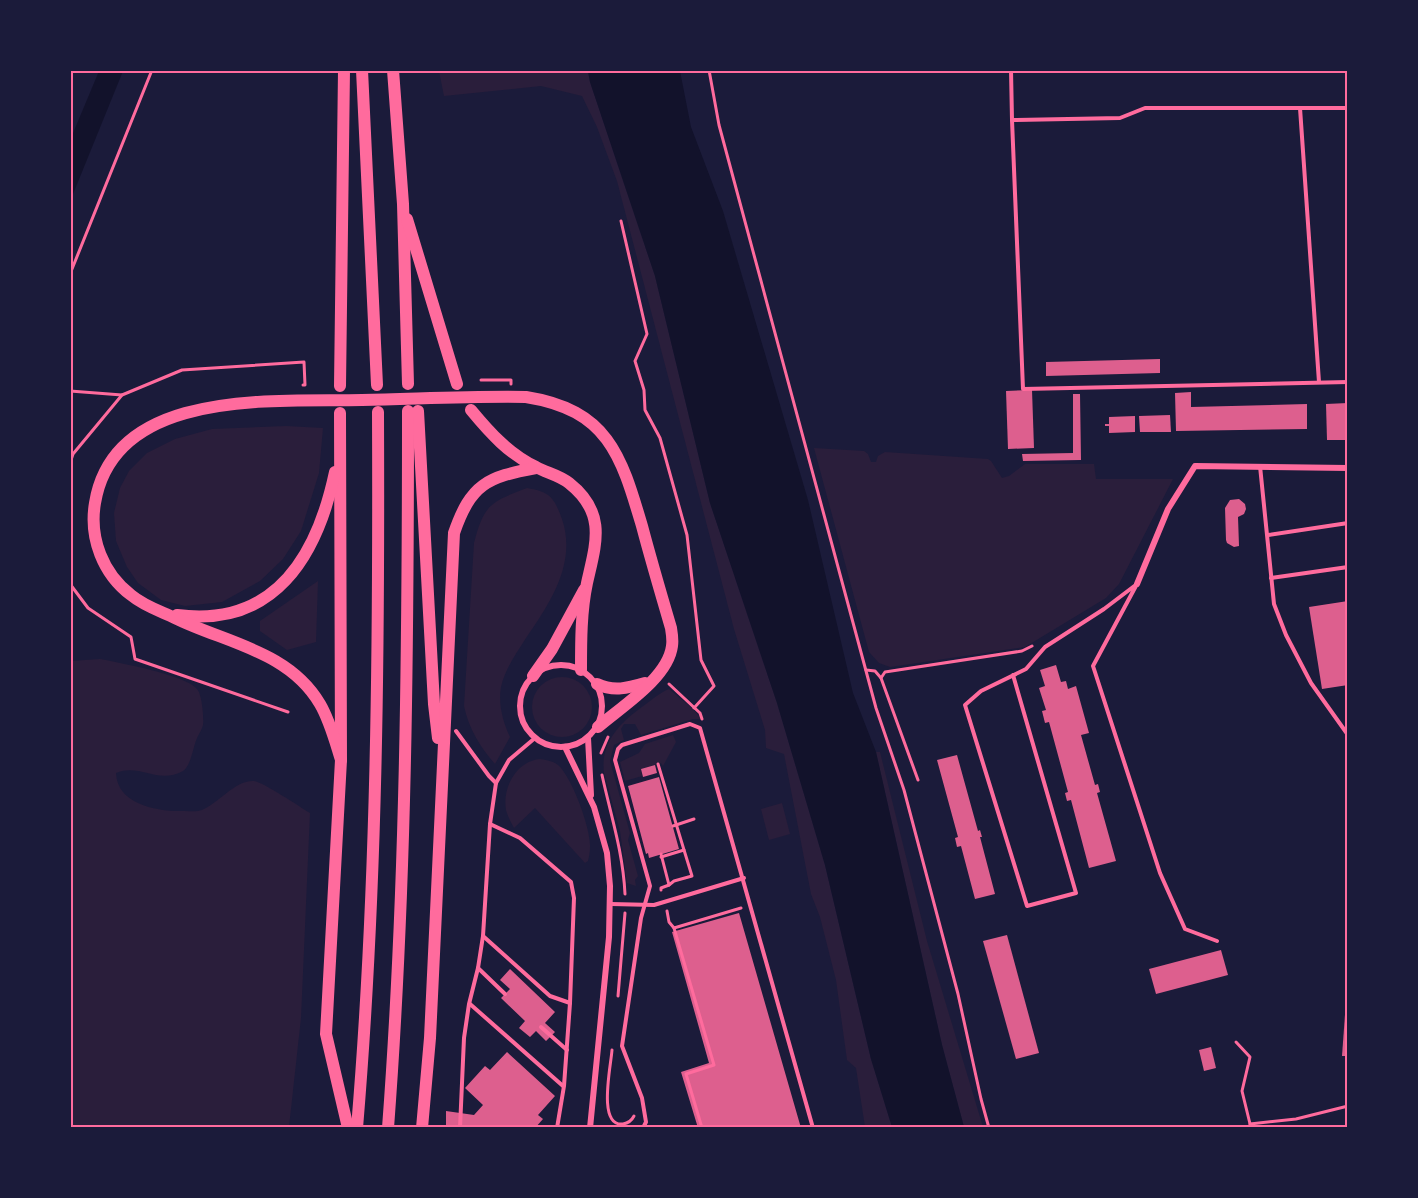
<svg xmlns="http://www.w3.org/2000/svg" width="1418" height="1198" viewBox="0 0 1418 1198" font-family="'Exo 2',sans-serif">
<rect width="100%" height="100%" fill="#1b1b3a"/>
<g fill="#2a1e3b">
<polygon points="439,71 588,71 590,82 655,276 710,503 777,703 825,865 871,1059 892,1127 865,1127 856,1068 847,1060 836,980 820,917 811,894 784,754 766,748 765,730 734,629 617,181 597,127 582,96 541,86 444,96"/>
<polygon points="286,426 323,428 319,473 301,531 283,559 260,581 222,602 185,606 161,600 138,583 127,567 116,541 114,513 120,488 129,471 147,453 175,439 212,429"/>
<polygon points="814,448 864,451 868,454 871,462 876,462 878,456 885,452 988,459 991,461 1002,478 1009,476 1025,464 1094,464 1096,479 1173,479 1119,584 1106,598 1025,647 890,667 879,663 869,652"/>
<path d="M 527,488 C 550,492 554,497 562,519 C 577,563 550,603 526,638 C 516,654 505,669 501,687 C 498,704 503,722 510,737 L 495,764 C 480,747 469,729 464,706 L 474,543 C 484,504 491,502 527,488 Z"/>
<polygon points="318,581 316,642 287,650 260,631 260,621"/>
<path d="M 100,659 C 120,663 186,675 197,689 C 202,694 204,718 203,725 C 202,729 199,734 197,738 C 193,747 191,766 183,771 C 158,785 140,763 116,773 C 117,805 159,812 184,811 C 190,811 197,812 202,810 C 219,803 235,780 254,781 C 263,782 300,807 310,813 L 301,1018 L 289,1127 L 71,1127 L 71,661 Z"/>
<circle cx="562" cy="707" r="30"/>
<path d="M 669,689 L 693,709 L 701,719 L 693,719 L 641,735 L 635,724 L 624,724 L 621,729 L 624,740 L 614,745 L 610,761 L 630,833 L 628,840 L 638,876 L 635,880 L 636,886 L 627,883 L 620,831 L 604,773 C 600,741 622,721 646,704 C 653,699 661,692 669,689 Z"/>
<polygon points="673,735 676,742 663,766 661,763 641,769 642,776 625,781 620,762 639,753 645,744"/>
<polygon points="876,752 880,752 927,941 983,1127 964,1127 942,1045"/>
<path d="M 540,759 C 547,760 553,761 558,765 C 572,777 591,829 590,847 C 590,852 589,857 588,861 L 585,863 L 535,808 L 514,828 C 511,822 508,817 506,810 C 502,787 517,761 540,759 Z"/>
<polygon points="782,803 790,834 769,840 761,809"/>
</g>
<g fill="#12122b">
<polygon points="99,71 123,71 71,199 71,138"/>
<polygon points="588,71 680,71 691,127 723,211 808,500 853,693 876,752 942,1045 964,1127 892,1127 871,1059 825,865 777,703 710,503 655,276 590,82"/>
</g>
<g fill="#dd5f8e">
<polygon points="1160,359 1160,373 1046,376 1046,362"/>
<polygon points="1032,390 1034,448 1008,449 1006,391"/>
<polygon points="1191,392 1191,407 1307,404 1307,429 1176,431 1175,393"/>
<polygon points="1073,394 1080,394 1081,460 1023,461 1022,454 1073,453"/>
<polygon points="1348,403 1348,440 1327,440 1326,404"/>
<polygon points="1170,415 1171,432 1140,432 1139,416"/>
<polygon points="1135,416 1135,432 1109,433 1109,426 1105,426 1105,424 1109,424 1109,417"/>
<polygon points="1239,499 1245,504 1246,509 1244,514 1238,517 1239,546 1234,547 1227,543 1226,540 1225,508 1230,500"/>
<polygon points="1348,601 1348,685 1322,689 1309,607"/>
<polygon points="1056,665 1061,682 1066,681 1068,689 1076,686 1089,733 1081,735 1095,785 1098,784 1100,792 1097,793 1116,861 1089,868 1071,800 1067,801 1065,793 1068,792 1049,722 1045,723 1042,711 1046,710 1039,688 1045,686 1040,670"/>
<polygon points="957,755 978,831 980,830 982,837 980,837 995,894 975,899 961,846 957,847 955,838 958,837 937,760"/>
<polygon points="655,765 657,773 643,777 641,769"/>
<polygon points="659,777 679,849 649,858 648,853 646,854 628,786"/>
<polygon points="739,913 801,1128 698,1128 681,1072 709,1063 672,932"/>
<polygon points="1007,935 1039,1053 1016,1059 983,941"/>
<polygon points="1221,950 1228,975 1156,994 1149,969"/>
<polygon points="510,969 555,1012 545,1023 555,1032 546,1041 536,1031 530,1037 519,1028 525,1021 501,998 510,989 500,980"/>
<polygon points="1346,1001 1348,1001 1348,1056 1342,1056"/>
<polygon points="1211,1047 1216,1068 1204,1071 1199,1050"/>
<polygon points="507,1052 555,1096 538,1115 543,1119 535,1128 507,1128 505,1125 503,1128 446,1128 446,1111 474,1115 483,1105 465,1088 485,1066 490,1070"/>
</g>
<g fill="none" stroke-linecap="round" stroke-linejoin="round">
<g stroke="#ff6b9d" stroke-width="3">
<polyline points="709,70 719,125 876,708 904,790 958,994 981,1099 989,1128"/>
<polyline points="621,221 647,334 635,361 644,390 645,410 660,438 687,535 701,660 714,686 694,708"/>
<polyline points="70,274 152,70"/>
<polyline points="481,380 511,380 511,384"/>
<polyline points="70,391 122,395"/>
<polyline points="70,463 73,454 122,395 182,370 304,362 305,385 303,385"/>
<polyline points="70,584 88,608 131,637 135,659 288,712"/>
<polyline points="866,670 875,671 881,678 918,780"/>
<polyline points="881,678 885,672 1022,651 1032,646"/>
<polyline points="669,684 700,713 702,719"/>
<polyline points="601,753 608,737"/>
<polyline points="658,764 684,850 661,857"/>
<path d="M 602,775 C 611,816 623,852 625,894"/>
<polyline points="673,826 694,819"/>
<polyline points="661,854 669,885 661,888 661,890"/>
<polyline points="669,885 674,881 692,876 684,850"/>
<polyline points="667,911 669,922 674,928"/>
<polyline points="618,996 625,913"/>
<polyline points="1236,1042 1250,1057 1242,1091 1251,1128"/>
<path d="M 612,1050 C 611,1066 597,1127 623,1124 C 629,1123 632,1120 634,1116"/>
<polyline points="1250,1124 1296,1119 1348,1106"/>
<polyline points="702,1128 686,1074 714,1065 674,928 741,908"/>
</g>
<g stroke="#ff6b9d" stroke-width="4">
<polyline points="1011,70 1012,120"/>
<polyline points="1300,108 1319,382"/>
<polyline points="1348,108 1145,108 1120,118 1012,120 1023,389 1348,382"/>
<polyline points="1260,466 1274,604 1286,635 1311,683 1348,735"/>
<polyline points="1268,535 1348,523"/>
<polyline points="1271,578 1348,567"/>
<polyline points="1013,675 1076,893 1027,906 965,705 981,691 1026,669 1045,647 1104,609 1137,584 1093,666 1160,873 1185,929 1217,941"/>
<polyline points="456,731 489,776 496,783"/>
<polyline points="490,824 520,838 571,882 574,898 570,1003"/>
<polyline points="611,904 654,905 744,878"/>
<polyline points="483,936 550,996 570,1003 564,1086 557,1128"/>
<polyline points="478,968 505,994"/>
<polyline points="470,1004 563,1086"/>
<polyline points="541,1027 567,1050"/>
<polyline points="460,1128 464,1038 469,1004 478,968 483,936 490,824 496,783 509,760 535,738"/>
<polyline points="643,1128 646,1122 642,1098 622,1046 641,918 650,886 615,760 618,749 622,745 690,724 700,728 813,1128"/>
</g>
<g stroke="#ff6b9d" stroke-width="6">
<polyline points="1137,584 1168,509 1195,466 1348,468"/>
<circle cx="561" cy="706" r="41"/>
<polyline points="588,738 591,795"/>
<polyline points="565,747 594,807 607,853 610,886 609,937 590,1128"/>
</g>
<g stroke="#ff6b9d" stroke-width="12">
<polyline points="362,70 377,385"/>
<polyline points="393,70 403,204 408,384"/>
<polyline points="407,219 457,384"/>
<polyline points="340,386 344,70"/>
<path d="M 471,410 C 490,433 509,454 536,467 C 547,473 559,475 569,483 C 607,513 596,543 587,583 C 581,611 581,641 581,670"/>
<polyline points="418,411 434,704 438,738"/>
<polyline points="340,413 341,760 326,1034 348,1128"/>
<path d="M 177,615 C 274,628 317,557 335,472"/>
<polyline points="533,676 552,649 584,590"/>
<path d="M 597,684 C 614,692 628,688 645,683"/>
<path d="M 341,760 C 335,741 330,721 320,704 C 289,651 226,643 175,618 C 160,611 144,606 131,595 C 103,574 89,538 95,503 C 114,387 276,402 362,400 C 417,399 471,396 526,397 C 608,410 621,455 642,526 C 651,560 661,594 671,628 C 672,634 673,640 672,646 C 668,678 621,707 598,727"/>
<path d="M 357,1128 C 377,889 379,651 378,412"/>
<path d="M 388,1128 C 406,889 408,650 408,411"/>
<path d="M 422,1128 L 430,1038 L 454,533 C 471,484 487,477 536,468"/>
</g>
</g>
<rect width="1418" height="1198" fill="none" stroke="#1b1b3a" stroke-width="144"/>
<rect x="72" y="72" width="1274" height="1054" fill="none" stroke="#ff6b9d" stroke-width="2"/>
</svg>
